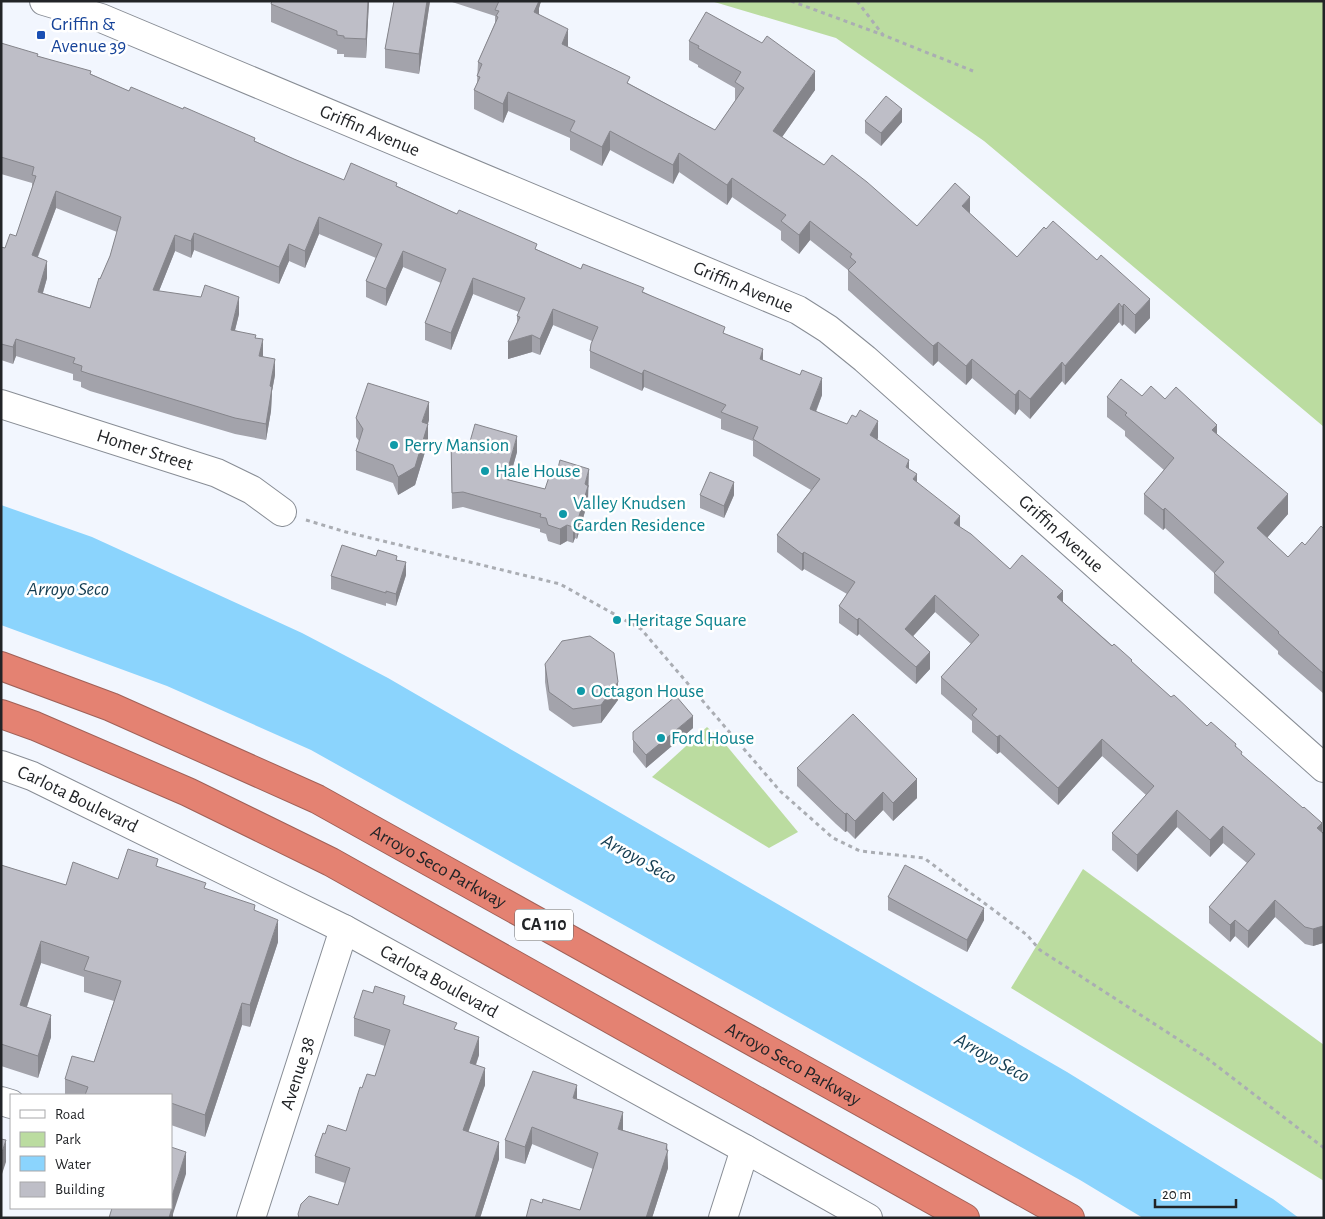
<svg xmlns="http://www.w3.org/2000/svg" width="1325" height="1219" viewBox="0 0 1325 1219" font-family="'Alegreya Sans',sans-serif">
<rect width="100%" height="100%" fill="#f2f6fe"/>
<g fill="#bbdca0">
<polygon points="711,1 1324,1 1324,427 984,141 836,38"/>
<polygon points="707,727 726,745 798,832 769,848 652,777"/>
<polygon points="1083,869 1324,1045 1324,1181 1011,988"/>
</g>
<polygon fill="#8bd4fd" points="1,505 92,537 302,633 388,678 1067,1072 1273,1199 1299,1218 1143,1218 1080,1180 311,750 167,686 1,625"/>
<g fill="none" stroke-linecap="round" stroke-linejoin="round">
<g stroke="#888d95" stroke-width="30">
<g id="minor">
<path id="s1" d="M 44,1 L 101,18 L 798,310 L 828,329 L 865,359 L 1324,768"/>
<path id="s2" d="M 1,404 L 217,473 L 252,490 L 282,512"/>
<path id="s3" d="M 1,765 L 32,776 L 344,929 L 745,1149 L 868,1218"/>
<polyline points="1,1101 11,1104"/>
<path id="s4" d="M 251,1218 L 344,929"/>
<polyline points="723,1218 745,1149"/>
</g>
</g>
<g stroke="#a06158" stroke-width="30">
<g id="highway">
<path id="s5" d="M 1,666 L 111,707 L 317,799 L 1070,1218"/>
<polyline points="1,714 35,726 188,792 331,862 965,1218"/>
</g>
</g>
<g stroke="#aaadb3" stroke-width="3" stroke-dasharray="4 4" stroke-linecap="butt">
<polyline points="791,1 883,35"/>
<polyline points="857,1 883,35 973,71"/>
<polyline points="306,520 346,532 560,584 641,629 780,791 833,838 860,851 924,858 1027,935 1040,950 1204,1056 1324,1148"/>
</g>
<use href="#minor" stroke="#fff" stroke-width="28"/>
<use href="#highway" stroke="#e48272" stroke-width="28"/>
</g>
<g fill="#a3a3ab" fill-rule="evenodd">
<polygon points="272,1 369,1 366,58 344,57 344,54 337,54 337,50 271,22 271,4"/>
<polygon points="394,1 430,1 419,74 385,68 385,49"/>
<polygon points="449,1 541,1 539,8 539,14 568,47 630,84 715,130 735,101 735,88 698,67 698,65 689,60 689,41 815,90 782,137 917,226 970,214 1017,257 1044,227 1150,318 1135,334 1124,324 1122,326 1119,322 1065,385 1062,381 1030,419 1019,409 1015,415 972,378 966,385 938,361 933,366 848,290 848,270 810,240 799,254 781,240 781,231 732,197 727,205 679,172 673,184 610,150 602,166 570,150 570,138 508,111 503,123 474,109 474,90 477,83 478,62 495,23 495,16"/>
<path d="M 1,43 L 38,56 L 91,74 L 129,91 L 255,141 L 294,159 L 344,180 L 397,186 L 457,214 L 581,269 L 644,292 L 725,334 L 763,360 L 822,395 L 816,412 L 878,438 L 877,439 L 909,469 L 917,482 L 960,527 L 1010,569 L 1063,602 L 1171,697 L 1207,726 L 1236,746 L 1242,755 L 1324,834 L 1324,944 L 1323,943 L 1313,946 L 1305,944 L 1275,917 L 1248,948 L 1235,936 L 1230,942 L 1209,923 L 1209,907 L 1247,863 L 1223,843 L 1210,857 L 1177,827 L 1137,872 L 1112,850 L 1112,833 L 1146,795 L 1102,756 L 1058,805 L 1000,752 L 997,754 L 972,732 L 972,721 L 941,694 L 941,677 L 971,644 L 935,612 L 913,636 L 930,669 L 916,684 L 859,634 L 857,636 L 839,623 L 839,606 L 847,594 L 804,569 L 802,571 L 777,552 L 777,535 L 811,490 L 753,456 L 753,441 L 721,429 L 721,419 L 644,387 L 642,391 L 590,368 L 590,351 L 592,341 L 553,325 L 540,355 L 532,352 L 508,359 L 517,322 L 517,316 L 519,312 L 473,294 L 451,350 L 425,340 L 425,323 L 441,283 L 403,267 L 386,306 L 366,297 L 366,281 L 376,258 L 319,234 L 305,268 L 289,261 L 279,284 L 194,250 L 191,258 L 175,251 L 159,291 L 239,314 L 235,330 L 256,338 L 263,356 L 275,375 L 272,391 L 271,411 L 266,440 L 235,434 L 90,391 L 81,387 L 81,382 L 73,380 L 73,374 L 16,356 L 13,364 L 1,360 L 1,247 L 5,248 L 16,236 L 32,189 L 32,183 L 1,174 ZM 56,208 L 117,232 L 110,256 L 100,279 L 90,308 L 43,293 L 47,278 L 38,257 Z"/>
<polygon points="865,121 902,122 881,146 865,133"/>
<polygon points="1142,396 1165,399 1217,434 1288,514 1267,538 1288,557 1305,545 1324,529 1324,694 1278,654 1278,651 1214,593 1214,573 1165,528 1163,530 1144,514 1144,494 1164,470 1125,436 1125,431 1107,417 1107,397"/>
<polygon points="356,418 429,420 428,424 428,442 415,485 398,495 393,483 356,470 356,451 359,441 356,437"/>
<polygon points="451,440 469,445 517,452 509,480 545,489 589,485 588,488 588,501 577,539 575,538 573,543 567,541 560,545 548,541 546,534 540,532 540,529 463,507 452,509"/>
<polygon points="700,495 734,495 724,518 700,508"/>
<polygon points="376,556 397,560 406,575 396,606 386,603 386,606 331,589 331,576"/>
<polygon points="545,664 618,700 601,723 573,727 549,710 545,682"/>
<polygon points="693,728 646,768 633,752 633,732"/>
<polygon points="797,768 917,798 893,821 883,810 855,839 847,831 845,832 836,824 797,786"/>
<polygon points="1,865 66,885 118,879 158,867 206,889 255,911 278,942 250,1027 242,1025 205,1137 171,1125 171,1095 65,1095 65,1079 94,1062 114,1001 84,992 84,977 41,963 27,1007 51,1037 38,1078 1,1066"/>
<polygon points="888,897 984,920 967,952 888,910"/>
<polygon points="405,1005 457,1030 479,1055 476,1065 485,1085 468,1131 499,1159 480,1218 298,1218 298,1214 338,1205 345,1183 315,1173 315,1156 325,1134 346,1131 362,1088 375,1076 385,1046 354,1036 354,1018"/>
<polygon points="577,1099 623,1130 667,1144 668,1168 652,1218 526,1218 542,1203 580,1210 593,1169 532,1144 525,1164 505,1158 505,1140"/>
</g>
<g fill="#85858b">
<polygon points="368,1 369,1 366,58 366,39"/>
<polygon points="427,1 430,1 419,74 419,54"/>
<polygon points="534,1 541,1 539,8 539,20 534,31"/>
<polygon points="568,29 568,48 562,44"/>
<polygon points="815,71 815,90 773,150 773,131"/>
<polygon points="508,92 508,111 503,123 503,104"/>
<polygon points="902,109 902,122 881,146 881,133"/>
<polygon points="610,131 610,150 602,166 602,147"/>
<polygon points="679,153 679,172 673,184 673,165"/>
<polygon points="732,178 732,197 727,205 727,185"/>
<polygon points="56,191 56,208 32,271 32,255"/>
<polygon points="970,197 970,216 962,206"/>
<polygon points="319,217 319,234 305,268 305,251"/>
<polygon points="810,221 810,240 799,254 799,235"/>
<polygon points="194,233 194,250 191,258 191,241"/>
<polygon points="175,235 175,251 153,306 153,290"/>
<polygon points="289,244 289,261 279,284 279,267"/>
<polygon points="403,251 403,267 386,306 386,289"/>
<polygon points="47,261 47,278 38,309 38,292"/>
<polygon points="473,278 473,294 451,350 451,333"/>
<polygon points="239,297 239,314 231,346 231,330"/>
<polygon points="1150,299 1150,318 1135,334 1135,315"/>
<polygon points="1119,303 1119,322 1065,385 1065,366"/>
<polygon points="1124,304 1124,324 1122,326 1122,307"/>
<polygon points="553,309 553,325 540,355 540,339"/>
<polygon points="532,335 532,352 508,359 508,342"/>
<polygon points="16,339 16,356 13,364 13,347"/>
<polygon points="263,339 263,356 259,356"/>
<polygon points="938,342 938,361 933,366 933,346"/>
<polygon points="763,349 763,366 760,359"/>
<polygon points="275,359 275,375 272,391 271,411 266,440 266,424 270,386"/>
<polygon points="972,359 972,378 966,385 966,366"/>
<polygon points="1062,362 1062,381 1030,419 1030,399"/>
<polygon points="644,370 644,387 642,391 642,374"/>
<polygon points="822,378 822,395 810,426 810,409"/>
<polygon points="1019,390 1019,409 1015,415 1015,395"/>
<polygon points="429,402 429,420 422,440 422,422"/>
<polygon points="878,421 878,438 870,452 870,435"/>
<polygon points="428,424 428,442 415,485 398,495 398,477"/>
<polygon points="1217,425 1217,445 1212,430"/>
<polygon points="517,436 517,452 505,495 505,479"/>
<polygon points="909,460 909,477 906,467"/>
<polygon points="589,469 588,501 577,539 577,523 585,484"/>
<polygon points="917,474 917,491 913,479"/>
<polygon points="734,482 734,495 724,518 724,506"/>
<polygon points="1288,494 1288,514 1257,549 1257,528"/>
<polygon points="1165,508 1165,528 1163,530 1163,510"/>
<polygon points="960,516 960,533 954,523"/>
<polygon points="575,523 575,538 573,543 573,527"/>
<polygon points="567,525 567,541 560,545 560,529"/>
<polygon points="804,552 804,569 802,571 802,554"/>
<polygon points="406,562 406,575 396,606 396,594"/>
<polygon points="1063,591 1063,608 1057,597"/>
<polygon points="935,595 935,612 905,645 905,629"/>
<polygon points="859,618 859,634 857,636 857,620"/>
<polygon points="930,652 930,669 916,684 916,667"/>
<polygon points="618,682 618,700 601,723 601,705"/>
<polygon points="693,716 693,728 646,768 646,755"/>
<polygon points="1000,735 1000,752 997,754 997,737"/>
<polygon points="1102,739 1102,756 1058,805 1058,788"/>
<polygon points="917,779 917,798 893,821 893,803"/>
<polygon points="883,792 883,810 855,839 855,821"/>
<polygon points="1177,810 1177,827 1137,872 1137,855"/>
<polygon points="847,813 847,831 845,832 845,814"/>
<polygon points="1322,823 1322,840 1317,828"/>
<polygon points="1223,826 1223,843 1210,857 1210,840"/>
<polygon points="1275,900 1275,917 1248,948 1248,931"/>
<polygon points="984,908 984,920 967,952 967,940"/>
<polygon points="278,920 278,942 250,1027 250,1005"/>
<polygon points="1235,920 1235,936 1230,942 1230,925"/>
<polygon points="1323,926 1323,943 1313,946 1313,929"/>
<polygon points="41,941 41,963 20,1027 20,1005"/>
<polygon points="242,1003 242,1025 205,1137 205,1115"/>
<polygon points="51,1015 51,1037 38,1078 38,1056"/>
<polygon points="479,1037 479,1055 470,1080 470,1063"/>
<polygon points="485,1068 485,1085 463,1147 463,1130"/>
<polygon points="577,1085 577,1102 573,1098"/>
<polygon points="623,1112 623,1130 618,1146 618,1129"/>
<polygon points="532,1127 532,1144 525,1164 525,1147"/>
<polygon points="6,1140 6,1162 1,1177 1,1155"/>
<polygon points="499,1142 499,1159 480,1218 475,1218"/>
<polygon points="667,1144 668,1168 652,1218 646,1218"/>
<polygon points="186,1152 186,1174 173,1214 173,1218 169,1218 171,1208 171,1199"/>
</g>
<g fill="#bebec7" stroke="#85858b" fill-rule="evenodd">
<polygon points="272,1 368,1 366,39 344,38 344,36 337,35 337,31 271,4"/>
<polygon points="394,1 427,1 419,54 385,49"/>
<polygon points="499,1 539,1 534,12 568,29 562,44 630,77 627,83 715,130 744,88 735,82 741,72 698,48 699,46 689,41 706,12 762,43 767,36 815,71 773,131 824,165 832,155 867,182 917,226 955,183 970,197 962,206 1017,257 1044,227 1046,229 1053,221 1097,260 1101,255 1150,299 1135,315 1124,304 1122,307 1119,303 1065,366 1062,362 1030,399 1019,390 1015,395 972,359 966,366 938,342 933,346 848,270 856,262 850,257 852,254 810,221 799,235 781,221 786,215 732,178 727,185 679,153 673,165 610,131 602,147 570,131 575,121 508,92 503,104 474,90 480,77 477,76 482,64 478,62 498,17 496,16 499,11 495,10"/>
<path d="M 1,43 L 38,54 L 37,56 L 91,71 L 90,74 L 129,91 L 131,87 L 183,109 L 184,107 L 255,138 L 254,141 L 294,159 L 344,180 L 351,163 L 385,178 L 397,183 L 396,186 L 457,214 L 459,210 L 537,244 L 535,249 L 581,269 L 583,264 L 644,288 L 642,292 L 725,327 L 723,333 L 763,349 L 760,359 L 800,375 L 802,370 L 822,378 L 810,409 L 847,424 L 852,415 L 856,417 L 860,410 L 878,421 L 870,435 L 909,460 L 906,467 L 917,474 L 913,479 L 960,516 L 954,523 L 971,534 L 1010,569 L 1022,555 L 1063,591 L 1057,597 L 1112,646 L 1114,644 L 1132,660 L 1131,661 L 1171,697 L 1174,695 L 1207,726 L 1211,722 L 1236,744 L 1235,746 L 1242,752 L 1241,754 L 1303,808 L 1304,807 L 1322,823 L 1317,828 L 1324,834 L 1324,928 L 1323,926 L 1313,929 L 1305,927 L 1275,900 L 1248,931 L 1235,920 L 1230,925 L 1209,907 L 1255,854 L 1223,826 L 1210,840 L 1177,810 L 1137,855 L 1112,833 L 1154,786 L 1102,739 L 1058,788 L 1000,735 L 997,737 L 972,715 L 977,709 L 941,677 L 979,635 L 935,595 L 905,629 L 930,652 L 916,667 L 859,618 L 857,620 L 839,606 L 855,582 L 804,552 L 802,554 L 777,535 L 820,479 L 753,439 L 758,427 L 721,412 L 726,405 L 644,370 L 642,374 L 590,351 L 591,344 L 598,327 L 553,309 L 540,339 L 532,335 L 508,342 L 520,317 L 517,316 L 525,298 L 473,278 L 451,333 L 425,323 L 446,269 L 403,251 L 386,289 L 366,281 L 382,244 L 319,217 L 305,251 L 289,244 L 279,267 L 194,233 L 191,241 L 175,235 L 153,290 L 201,297 L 205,285 L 239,297 L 231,330 L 256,335 L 255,338 L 263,339 L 259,356 L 275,359 L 270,386 L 272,387 L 271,394 L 266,424 L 235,418 L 90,374 L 81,371 L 82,366 L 73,363 L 75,358 L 16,339 L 13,347 L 1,344 L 1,247 L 5,248 L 10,234 L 16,236 L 36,176 L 32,175 L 34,167 L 1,157 ZM 56,191 L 121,217 L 110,256 L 100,279 L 99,278 L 90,308 L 38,292 L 47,261 L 32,255 Z"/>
<polygon points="886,96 902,109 881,133 865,121"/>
<polygon points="1121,379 1142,396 1151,386 1165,399 1176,387 1217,425 1212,430 1288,494 1257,528 1288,557 1302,542 1305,545 1321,526 1324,529 1324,674 1278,633 1279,632 1214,573 1224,562 1165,508 1163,510 1144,494 1174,458 1125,415 1127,413 1107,397"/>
<polygon points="368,383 429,402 422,422 428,424 415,467 398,477 393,465 356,451 363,429 356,418"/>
<polygon points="475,424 517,436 505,479 545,489 551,471 557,472 560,460 589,469 585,484 588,486 577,523 575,523 573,527 567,525 560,529 548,525 546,518 540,517 541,514 463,492 452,493 451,440 469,445"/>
<polygon points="710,472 734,482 724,506 700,495"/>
<polygon points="342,545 376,556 378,550 397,556 396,560 406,562 396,594 386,591 386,593 331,576"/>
<polygon points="590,636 614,653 618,682 601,705 573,709 549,692 545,664 562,641"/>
<polygon points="676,696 693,716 646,755 633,740 633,732"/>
<polygon points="853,714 917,779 893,803 883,792 855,821 847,813 845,814 836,806 797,768"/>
<polygon points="128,849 158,859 156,866 206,883 204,888 255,905 254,910 278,920 250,1005 242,1003 205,1115 171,1103 171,1095 85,1095 88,1087 65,1079 72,1056 94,1062 121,981 84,970 89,957 41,941 20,1005 51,1015 38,1056 1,1044 1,865 66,885 73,862 118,879"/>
<polygon points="905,865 984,908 967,940 888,897"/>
<polygon points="375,986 405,996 403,1004 457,1023 454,1029 479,1037 470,1063 485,1068 463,1130 499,1142 475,1218 299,1218 298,1214 301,1204 309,1196 338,1205 350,1168 315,1156 323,1133 325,1134 328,1125 346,1131 360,1087 362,1088 367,1074 375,1076 390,1030 354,1018 363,990 373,993"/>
<polygon points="533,1071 577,1085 573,1098 623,1112 618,1129 667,1144 666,1150 668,1150 646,1218 526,1218 531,1199 542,1203 543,1199 580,1210 598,1153 532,1127 525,1147 505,1140"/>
<polygon points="1,1139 6,1140 1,1155"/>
<polygon points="171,1147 186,1152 171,1199"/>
<polygon points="171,1203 173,1204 169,1218 109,1218 112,1208 171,1208"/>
</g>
<rect fill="#1a4fb4" stroke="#fff" stroke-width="2" x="36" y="30" width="10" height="10" rx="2.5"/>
<g fill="#0f9aa8" stroke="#fff" stroke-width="2">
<circle cx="394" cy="445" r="5"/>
<circle cx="485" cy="471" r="5"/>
<circle cx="563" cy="514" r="5"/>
<circle cx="617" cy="620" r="5"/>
<circle cx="581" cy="691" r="5"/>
<circle cx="661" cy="738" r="5"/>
</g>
<g text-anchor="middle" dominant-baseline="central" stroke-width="5" stroke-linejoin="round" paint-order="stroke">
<rect fill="#fff" stroke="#646668" stroke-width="1" x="515" y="909.5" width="58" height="31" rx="4"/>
<g font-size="18" font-weight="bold" fill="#222427">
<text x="544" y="925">CA 110</text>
</g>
<g font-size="19" fill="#164399" stroke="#fff" text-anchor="start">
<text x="51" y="24">Griffin &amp;<tspan x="51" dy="22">Avenue 39</tspan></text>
</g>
<g font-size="19" fill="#222427" stroke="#fff">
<text stroke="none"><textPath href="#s1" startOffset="351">Griffin Avenue</textPath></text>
<text stroke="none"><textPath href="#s1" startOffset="756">Griffin Avenue</textPath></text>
<text stroke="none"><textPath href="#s2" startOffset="151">Homer Street</textPath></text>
<text stroke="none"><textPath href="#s1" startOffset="1161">Griffin Avenue</textPath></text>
<text stroke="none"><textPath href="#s3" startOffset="84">Carlota Boulevard</textPath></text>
<text stroke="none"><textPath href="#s5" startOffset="482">Arroyo Seco Parkway</textPath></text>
<text stroke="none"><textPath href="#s3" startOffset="489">Carlota Boulevard</textPath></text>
<text stroke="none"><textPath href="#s5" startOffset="888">Arroyo Seco Parkway</textPath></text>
<text stroke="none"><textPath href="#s4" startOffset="152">Avenue 38</textPath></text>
</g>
<g font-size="19" fill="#0d838f" stroke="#fff" text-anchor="start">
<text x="404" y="445">Perry Mansion</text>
<text x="495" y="471">Hale House</text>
<text x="573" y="503">Valley Knudsen<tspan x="573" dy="22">Garden Residence</tspan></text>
<text x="627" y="620">Heritage Square</text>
<text x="591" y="691">Octagon House</text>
<text x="671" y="738">Ford House</text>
</g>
<g font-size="20" font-style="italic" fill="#133d52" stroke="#fff">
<text x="68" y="589">Arroyo Seco</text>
<text transform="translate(639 859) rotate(29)">Arroyo Seco</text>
<text transform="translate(992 1058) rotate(29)">Arroyo Seco</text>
</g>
</g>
<rect width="1325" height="1219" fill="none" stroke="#222427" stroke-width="5"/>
<rect x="10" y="1094" width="162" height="115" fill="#ffffff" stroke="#a7a7a9"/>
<rect x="20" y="1110" width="25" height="8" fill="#ffffff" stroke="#a7a7a9"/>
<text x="55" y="1119" font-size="15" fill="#222427">Road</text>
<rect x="20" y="1132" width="25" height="15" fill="#bbdca0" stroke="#a7a7a9"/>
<text x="55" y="1144" font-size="15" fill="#222427">Park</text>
<rect x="20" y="1156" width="25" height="15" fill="#8bd4fd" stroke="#a7a7a9"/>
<text x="55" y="1169" font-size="15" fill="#222427">Water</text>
<rect x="20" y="1182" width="25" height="15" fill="#bebec7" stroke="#a7a7a9"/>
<text x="55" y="1194" font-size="15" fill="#222427">Building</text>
<path d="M1155 1199v8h81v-8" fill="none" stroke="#222427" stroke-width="2.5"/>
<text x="1162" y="1199" font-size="15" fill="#222427" stroke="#ffffff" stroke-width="4" paint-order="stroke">20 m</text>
</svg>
